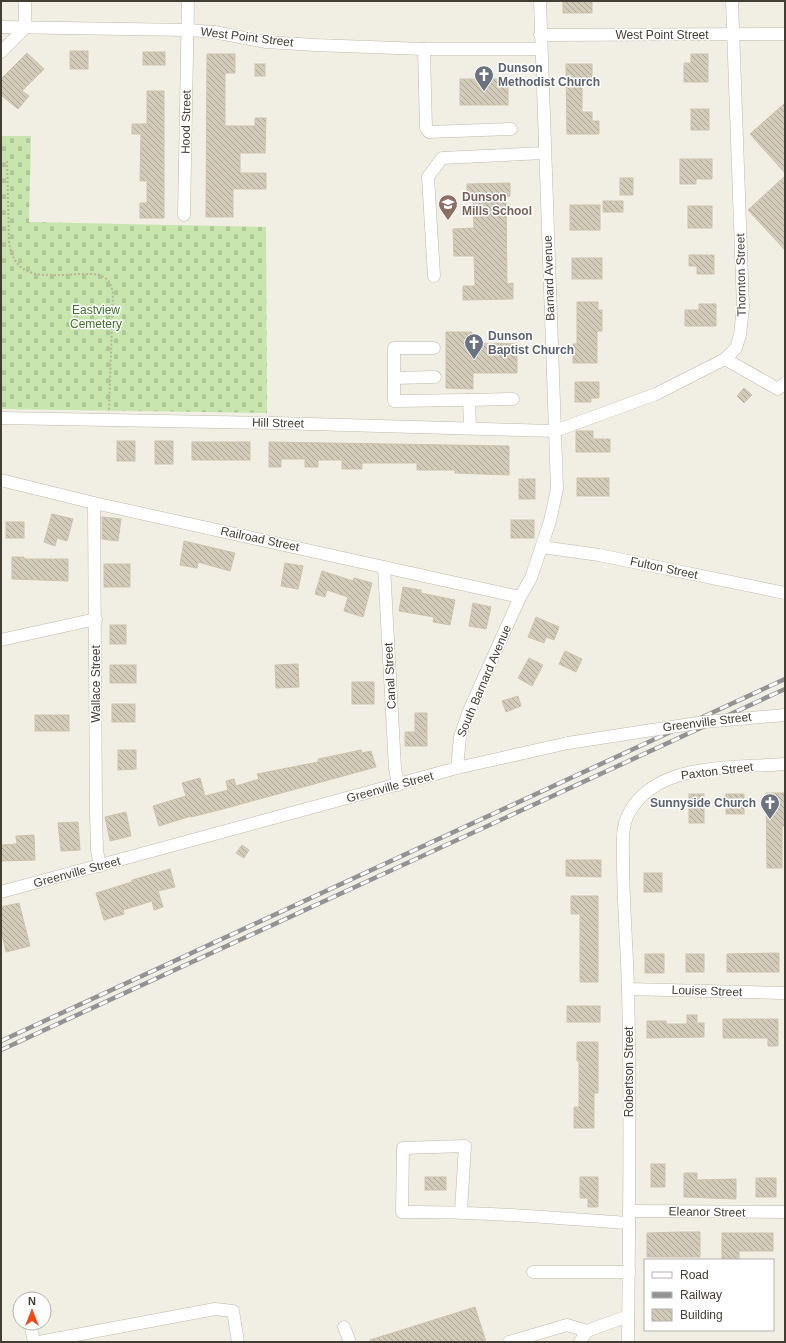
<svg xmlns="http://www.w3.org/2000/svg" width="786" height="1343" viewBox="0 0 786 1343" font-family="Helvetica,sans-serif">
<defs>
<pattern id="cemetery-stones" width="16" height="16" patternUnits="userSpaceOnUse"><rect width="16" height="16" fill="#c7e5ad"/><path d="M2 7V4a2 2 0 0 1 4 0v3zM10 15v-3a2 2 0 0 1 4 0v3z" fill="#acc695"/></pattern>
<pattern id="building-back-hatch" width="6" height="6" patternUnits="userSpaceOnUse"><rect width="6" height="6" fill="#d2cbba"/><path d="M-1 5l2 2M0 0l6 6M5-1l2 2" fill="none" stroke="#aca698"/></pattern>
</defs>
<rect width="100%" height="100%" fill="#f1eee4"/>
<polygon fill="url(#cemetery-stones)" points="1,136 31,136 29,222 266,227 267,413 1,409"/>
<g fill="url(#building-back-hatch)" stroke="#cdc3ad">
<rect x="563" y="1" width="29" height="12"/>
<rect x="70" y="51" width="18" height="18"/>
<rect x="143" y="52" width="22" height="13"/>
<polygon points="27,53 44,69 22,91 29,96 18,109 1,95 1,79"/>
<polygon points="207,54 235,54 235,73 225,73 225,126 255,126 255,118 266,118 265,153 240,153 240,173 266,173 266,189 233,189 233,217 206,217"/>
<polygon points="691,54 708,54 708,82 684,82 684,63 691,63"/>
<rect x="255" y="64" width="10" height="12"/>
<polygon points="566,64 592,64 592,83 582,83 582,112 592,112 592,121 599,121 599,134 567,134"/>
<rect x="460" y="79" width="48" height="26"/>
<polygon points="147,91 164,91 164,218 140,218 140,203 147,203 147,181 140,181 141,134 132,134 132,124 147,124"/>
<polygon points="785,103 785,173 750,134"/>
<rect x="691" y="109" width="18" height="21"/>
<polygon points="680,159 712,159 712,179 696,179 696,184 680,184"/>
<polygon points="785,176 785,250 748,210"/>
<rect x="620" y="178" width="13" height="17"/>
<polygon points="510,183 510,196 506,197 507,284 513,283 513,299 463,300 463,286 475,286 474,256 454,256 453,229 474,228 473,198 467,198 467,184"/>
<rect x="603" y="201" width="20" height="11"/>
<rect x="570" y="205" width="30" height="25"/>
<rect x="688" y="206" width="24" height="22"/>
<polygon points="689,255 714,255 714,274 697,274 697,266 689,266"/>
<rect x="572" y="258" width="30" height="21"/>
<polygon points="577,302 598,302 598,310 602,310 602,331 597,331 597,363 573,363 573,344 577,344"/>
<polygon points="699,304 716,304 716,326 685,326 685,310 699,310"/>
<polygon points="446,332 472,332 472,343 517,344 517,373 473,373 473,389 446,388"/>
<polygon points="575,382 599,382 599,398 591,398 591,402 575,402"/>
<polygon points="744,388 752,395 744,403 737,396"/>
<polygon points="576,431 593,431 593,439 610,439 610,452 576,452"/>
<rect x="117" y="441" width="18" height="20"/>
<rect x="155" y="441" width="18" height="23"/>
<rect x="192" y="442" width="58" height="18"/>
<polygon points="269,442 509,446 509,475 455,473 455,470 417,470 417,463 362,463 362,469 342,469 342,460 318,460 318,467 305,467 305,459 281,459 281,467 269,467"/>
<rect x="577" y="478" width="32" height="18"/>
<rect x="519" y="479" width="16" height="20"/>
<polygon points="52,514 73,519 67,541 57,538 55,546 44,542"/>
<polygon points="102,517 121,519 118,541 102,539"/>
<rect x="511" y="520" width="23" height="18"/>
<rect x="6" y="522" width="18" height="16"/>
<polygon points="184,541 235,553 230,571 198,562 197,568 180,565"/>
<polygon points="12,557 24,557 24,559 68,559 68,581 12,579"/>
<polygon points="285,563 303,566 298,589 281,586"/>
<rect x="104" y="564" width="26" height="23"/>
<polygon points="322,571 353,581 354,578 372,583 363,617 344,611 348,597 327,590 325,597 315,594"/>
<polygon points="403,587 421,590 421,593 455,600 450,625 433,622 434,617 399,611"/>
<polygon points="473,603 491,607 486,629 469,626"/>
<polygon points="536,617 559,627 554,640 546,637 544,643 528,637"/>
<rect x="110" y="625" width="16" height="19"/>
<polygon points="565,651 582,659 576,672 559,664"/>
<polygon points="529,658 543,665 532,686 518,678"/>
<polygon points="298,664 299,687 276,688 275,665"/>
<rect x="110" y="665" width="26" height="18"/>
<rect x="352" y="682" width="22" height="22"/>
<polygon points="518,696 521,706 506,712 502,701"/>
<rect x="112" y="704" width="23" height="18"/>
<polygon points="415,713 427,713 427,746 405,746 405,732 415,732"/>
<rect x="35" y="715" width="34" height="16"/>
<polygon points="118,750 136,750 136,769 118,770"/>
<polygon points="361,750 362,753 371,751 376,767 223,809 191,817 191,816 159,826 153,806 186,796 182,783 200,778 205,796 228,790 226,781 234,779 236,786 259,779 257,774 318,762 318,759"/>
<polygon points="766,793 785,793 785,826 782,826 782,868 767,868"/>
<rect x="689" y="794" width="15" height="29"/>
<rect x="726" y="794" width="18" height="20"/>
<polygon points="126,812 131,836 110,841 105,817"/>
<polygon points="78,822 80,850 61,851 58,823"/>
<polygon points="34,835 35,860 1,861 1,845 17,844 16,836"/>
<polygon points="242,845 249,850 244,858 236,853"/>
<polygon points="566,860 601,860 601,877 566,876"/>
<polygon points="170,869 175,887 158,891 163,907 154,910 152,901 123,910 124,914 104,920 96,893 132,882 132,880"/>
<rect x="644" y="873" width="18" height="19"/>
<polygon points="571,896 598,896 598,982 580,982 580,914 571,914"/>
<polygon points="19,903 30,946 6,952 1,930 1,907"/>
<polygon points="779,953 779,972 727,972 727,954"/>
<rect x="645" y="954" width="19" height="19"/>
<rect x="686" y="954" width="18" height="18"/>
<rect x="567" y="1006" width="33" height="16"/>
<polygon points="687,1015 697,1015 697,1023 704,1023 704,1037 647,1038 647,1021 666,1021 666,1024 687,1024"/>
<polygon points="723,1019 778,1019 778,1046 768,1046 768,1038 723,1038"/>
<polygon points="577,1042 598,1042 598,1093 594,1093 594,1128 574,1128 574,1107 579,1107 579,1061 577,1061"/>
<rect x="651" y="1164" width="14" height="23"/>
<polygon points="684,1173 697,1173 697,1180 736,1179 736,1199 684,1197"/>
<rect x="425" y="1177" width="21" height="13"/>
<polygon points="580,1177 598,1177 598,1207 588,1207 588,1198 580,1198"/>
<rect x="756" y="1178" width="20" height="19"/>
<polygon points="683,1232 700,1232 700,1257 647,1257 647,1233"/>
<polygon points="722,1233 773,1233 773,1251 739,1251 739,1260 722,1260"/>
<polygon points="475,1307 486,1342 370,1342 370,1340"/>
</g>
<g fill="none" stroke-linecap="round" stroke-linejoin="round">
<g stroke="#bfb9aa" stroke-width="13">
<g id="minor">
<polyline points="1,27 188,30 214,32 266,42 315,45 424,49 540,49"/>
<polyline points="540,35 785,34"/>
<polyline points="424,49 426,128 429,132 511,129"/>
<polyline points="1,52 25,28 25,1"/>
<polyline points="184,215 188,1"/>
<polyline points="434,276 428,177 442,158 544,153"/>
<polyline points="434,348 394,348 394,401 469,400"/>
<polyline points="725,359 778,389 785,383"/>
<polyline points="394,378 435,377"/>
<polyline points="1,418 275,423 555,431 656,394 725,359 736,348 740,335 743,307 732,1"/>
<polyline points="470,428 469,400 513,399"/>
<polyline points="1,480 94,503 520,597"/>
<polyline points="94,503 96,812 97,850 100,866"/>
<polyline points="542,547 599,555 785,593"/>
<polyline points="384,567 395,768 398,785"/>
<polyline points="1,640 96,619"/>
<polyline points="457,768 460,737 468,713 520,597 531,578 550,521 557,489 540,1"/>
<polyline points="1,892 457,768 568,743"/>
<polyline points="628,989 785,993"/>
<path d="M 461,1211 L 465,1146 L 403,1148 L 402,1212 C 478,1211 553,1218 629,1223"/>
<polyline points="629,1211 785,1212"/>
<polyline points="533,1272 629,1272"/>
<polyline points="30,1323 34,1342"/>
<polyline points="344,1327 350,1342"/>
<polyline points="39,1342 215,1309 233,1311 238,1342"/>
<polyline points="509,1342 567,1325 587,1331"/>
<polyline points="580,1342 587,1331 628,1316"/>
<path d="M 628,1342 C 629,1225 631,1107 628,990 C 627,946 623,903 623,859 C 623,849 622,838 624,828 C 625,820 629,812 634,805 C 666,762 736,768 785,764"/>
</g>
</g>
<path stroke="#bdb399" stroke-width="2" stroke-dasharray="2 2" stroke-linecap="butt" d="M 7,161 L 9,241 C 14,283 49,275 81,274 C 89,274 98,273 105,278 C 111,282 112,288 113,294 L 109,410"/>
<use href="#minor" stroke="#fff" stroke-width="12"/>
<g stroke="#939393" stroke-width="4.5">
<g id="rail">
<polyline points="1,1041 785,679"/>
<polyline points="1,1050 785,689"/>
</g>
</g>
<use href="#rail" stroke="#fff" stroke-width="3" stroke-dasharray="9" stroke-linecap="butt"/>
<g stroke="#bfb9aa" stroke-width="13" stroke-linecap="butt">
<polyline id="minor-bridge" points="568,743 704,722 785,715"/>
</g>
<use href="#minor-bridge" stroke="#fff" stroke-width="12"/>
</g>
<defs>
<g id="church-pin" transform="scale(1)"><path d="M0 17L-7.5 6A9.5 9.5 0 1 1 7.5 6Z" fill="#6b7280" stroke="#fff"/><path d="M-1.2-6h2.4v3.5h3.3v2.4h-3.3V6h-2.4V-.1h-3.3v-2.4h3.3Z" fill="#fff"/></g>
<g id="school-pin" transform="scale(1)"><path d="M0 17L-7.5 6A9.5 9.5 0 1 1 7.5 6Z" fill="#8d6e63" stroke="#fff"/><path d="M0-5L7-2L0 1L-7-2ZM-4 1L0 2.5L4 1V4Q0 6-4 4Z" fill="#fff"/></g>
</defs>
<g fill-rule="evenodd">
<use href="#church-pin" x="484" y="75"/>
<use href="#school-pin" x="448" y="204"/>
<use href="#church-pin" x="474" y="343"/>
<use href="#church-pin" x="770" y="803"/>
</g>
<g text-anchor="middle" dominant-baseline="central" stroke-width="3" stroke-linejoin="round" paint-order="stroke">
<g font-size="12" fill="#433e34" stroke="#fff">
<text x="662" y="35">West Point Street</text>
<text transform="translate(247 37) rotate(7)">West Point Street</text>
<text transform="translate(186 122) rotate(-89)">Hood Street</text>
<text transform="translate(741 275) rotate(-91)">Thornton Street</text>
<text transform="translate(549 278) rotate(-92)">Barnard Avenue</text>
<text transform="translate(278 423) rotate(1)">Hill Street</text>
<text transform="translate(260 539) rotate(12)">Railroad Street</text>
<text transform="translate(664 568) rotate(12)">Fulton Street</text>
<text transform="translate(390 676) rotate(-93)">Canal Street</text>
<text transform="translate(484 681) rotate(-67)">South Barnard Avenue</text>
<text transform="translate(96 684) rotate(-90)">Wallace Street</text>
<text transform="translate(707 722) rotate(-7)">Greenville Street</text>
<text transform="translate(717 771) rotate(-7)">Paxton Street</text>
<text transform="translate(390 787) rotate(-15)">Greenville Street</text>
<text transform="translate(77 872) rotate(-15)">Greenville Street</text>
<text transform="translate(707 991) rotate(2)">Louise Street</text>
<text transform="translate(629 1072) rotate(-90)">Robertson Street</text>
<text transform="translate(707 1212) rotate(1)">Eleanor Street</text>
</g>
<g font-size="12" font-weight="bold" fill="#5b616d" stroke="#fff" text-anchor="start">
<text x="498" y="68">Dunson<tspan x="498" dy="14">Methodist Church</tspan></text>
<text x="488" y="336">Dunson<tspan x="488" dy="14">Baptist Church</tspan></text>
<text x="756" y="803" text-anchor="end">Sunnyside Church</text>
</g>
<g font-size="12" font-weight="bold" fill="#785e54" stroke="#fff" text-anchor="start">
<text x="462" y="197">Dunson<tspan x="462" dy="14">Mills School</tspan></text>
</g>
<g font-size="12" fill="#3f722a" stroke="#fff">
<text x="96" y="310">Eastview<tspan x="96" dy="14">Cemetery</tspan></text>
</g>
</g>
<rect width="786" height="1343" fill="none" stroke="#433e34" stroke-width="4"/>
<rect x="644" y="1259" width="130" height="72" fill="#ffffff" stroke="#b4b2ae"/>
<rect x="652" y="1272" width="20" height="6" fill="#ffffff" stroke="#b4b2ae"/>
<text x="680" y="1279" font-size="12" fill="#433e34">Road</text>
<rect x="652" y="1292" width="20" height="6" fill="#939393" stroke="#b4b2ae"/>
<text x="680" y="1299" font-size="12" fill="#433e34">Railway</text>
<rect x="652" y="1309" width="20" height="12" fill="url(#building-back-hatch)" stroke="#b4b2ae"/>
<text x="680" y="1319" font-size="12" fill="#433e34">Building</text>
<g transform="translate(32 1311)"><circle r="19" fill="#ffffff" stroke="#b4b2ae"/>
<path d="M0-3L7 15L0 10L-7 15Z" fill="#f24b1a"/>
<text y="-6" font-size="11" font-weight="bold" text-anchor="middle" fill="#433e34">N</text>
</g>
</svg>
